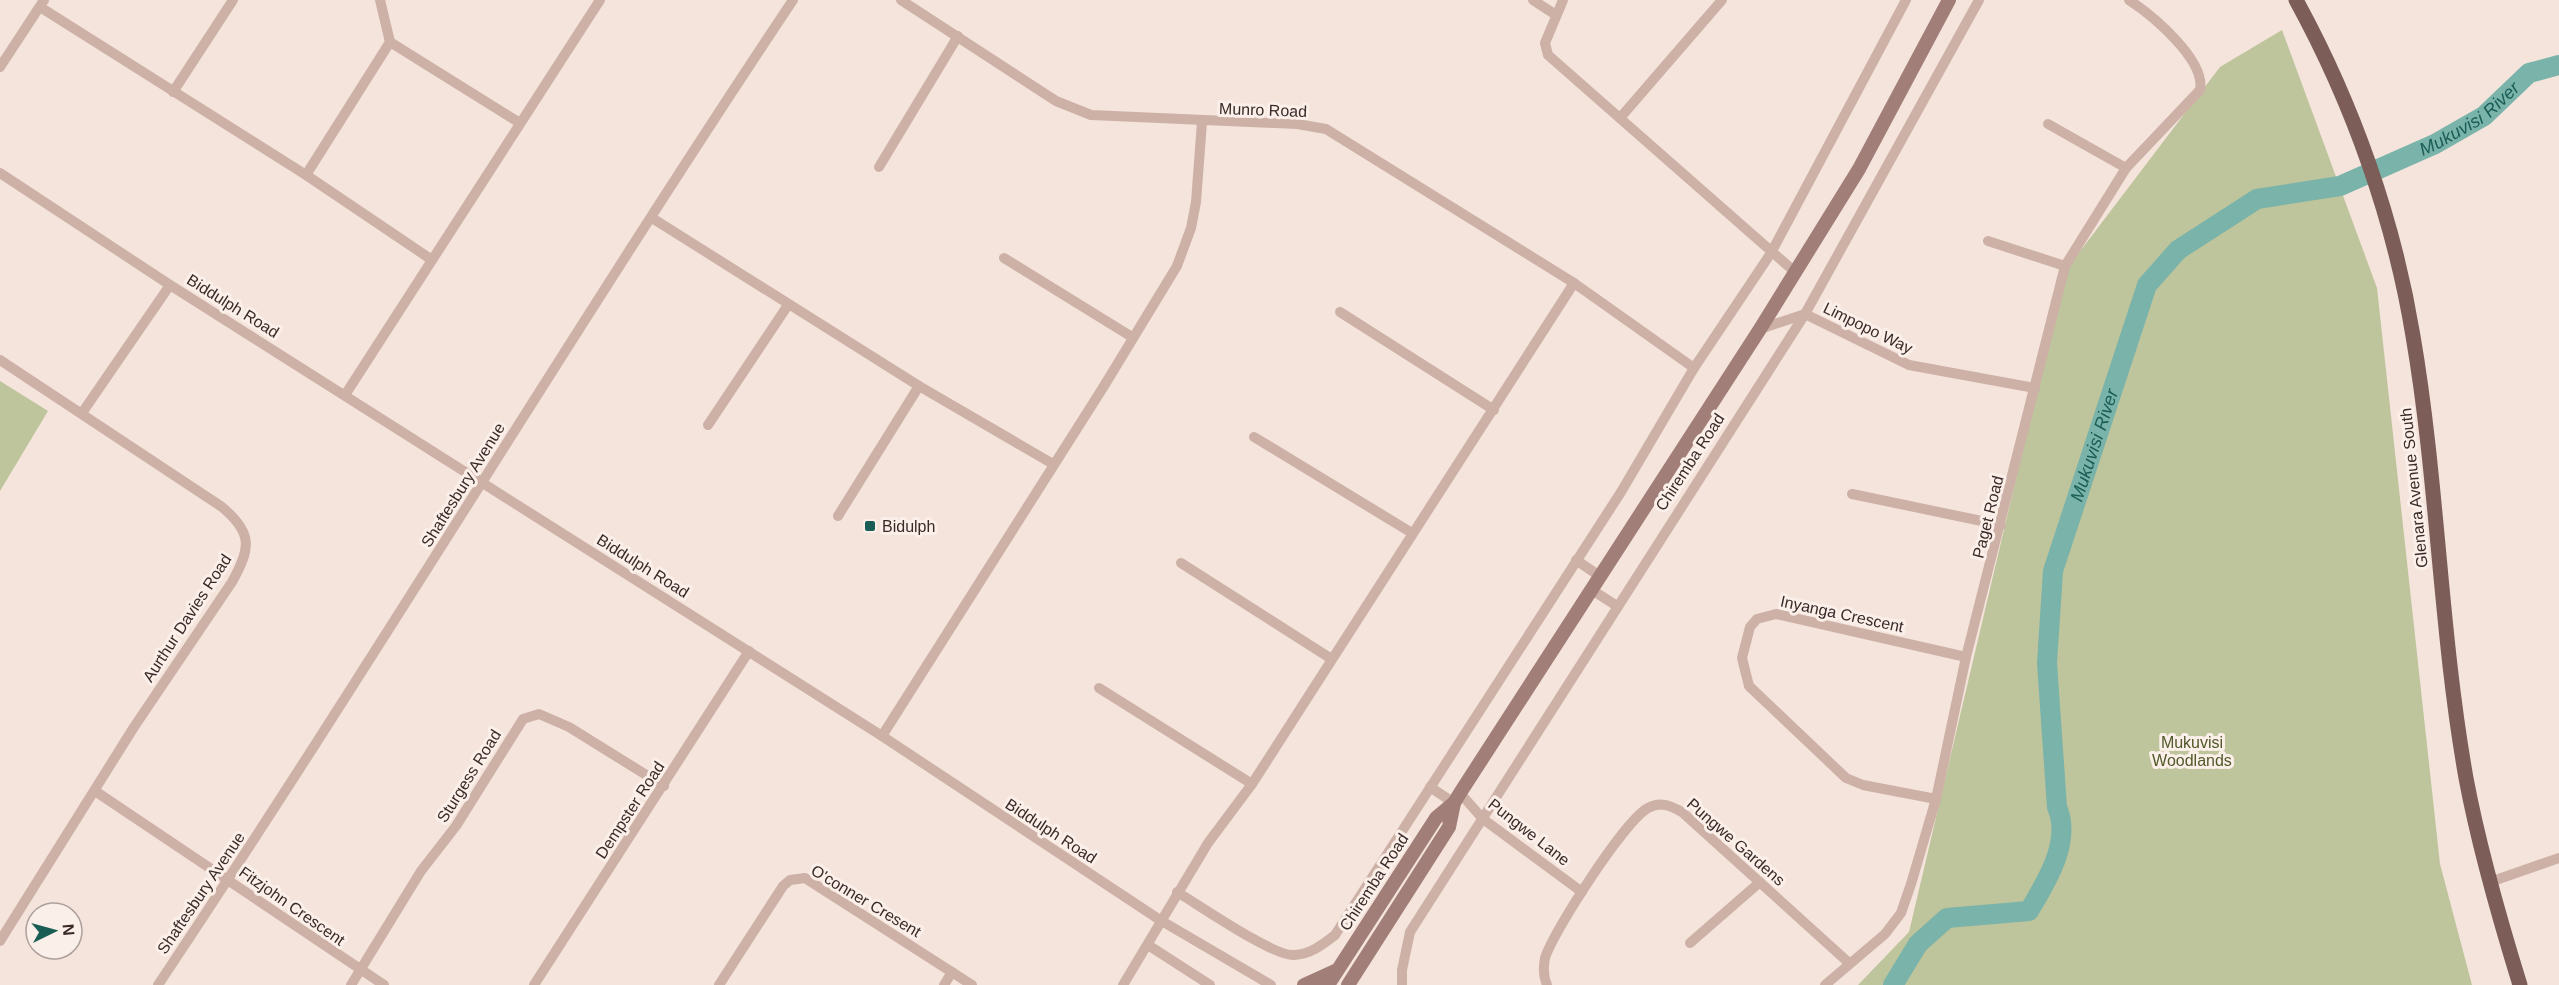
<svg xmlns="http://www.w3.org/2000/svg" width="2559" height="985" viewBox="0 0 2559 985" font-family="Helvetica,sans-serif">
<rect width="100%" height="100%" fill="#f4e4dc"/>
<g fill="#bec49b">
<polygon points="2282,30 2377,288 2440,864 2472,985 1858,985 1909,932 2065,271 2220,67"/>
<polygon points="0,381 48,411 0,491"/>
</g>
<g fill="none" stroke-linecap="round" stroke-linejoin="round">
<path stroke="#79b3aa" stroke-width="20" id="s1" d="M 1893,985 L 1918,944 L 1947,918 L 2029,911 C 2046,882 2072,842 2057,807 L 2047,663 L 2053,571 L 2147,285 L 2178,250 L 2257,199 L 2340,186 L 2435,144 L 2484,116 L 2529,73 L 2559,65"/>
<g stroke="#cdb1a7" stroke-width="10">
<polyline points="380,0 390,42"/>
<polyline points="901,0 1056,101 1091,115 1297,124 1326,129 1574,283 1694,368"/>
<polyline points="1533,0 1556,15"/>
<polyline points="1563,0 1545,43 1548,55 1795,272"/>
<polyline points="40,7 306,175 432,260"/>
<polyline points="0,67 44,0"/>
<polyline points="173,92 233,0"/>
<polyline points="1620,118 1722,0"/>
<polyline points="2048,124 2126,168"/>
<polyline points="879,167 958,36"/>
<polyline points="0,173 170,285 882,736 1160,920 1271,985"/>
<polyline points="306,175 390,42 520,123"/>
<polyline points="652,218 919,386 1053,464"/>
<polyline points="1988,241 2065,266"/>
<polyline points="1004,258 1132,337"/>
<polyline points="1340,312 1494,410"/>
<polyline points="1760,329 1805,314 1909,365 2035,388"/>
<path d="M 0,360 L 222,507 C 253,533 251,548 232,582 L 134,727 L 0,941"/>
<polyline points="345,395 600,0"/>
<polyline points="82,413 170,285"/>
<polyline points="708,425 788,305"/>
<polyline points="1254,437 1412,533"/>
<polyline points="1852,494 2001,525"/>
<polyline points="838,516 919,386"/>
<polyline points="1576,560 1601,577"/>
<polyline points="1181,563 1330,658"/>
<polyline points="1592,590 1617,606"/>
<polyline points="1099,688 1252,784"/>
<polyline points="882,736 1104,386 1177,266 1191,228 1196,202 1202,122"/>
<polyline points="1430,787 1454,803"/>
<polyline points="95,791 384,985"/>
<polyline points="1460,793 1483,819 1582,892"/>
<polyline points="1936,799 1863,785 1846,778 1749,686 1742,658 1750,627 1757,619 1776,614 1966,657"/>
<polyline points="2490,882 2559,858"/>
<path d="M 1177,892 C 1199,905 1274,957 1294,955 C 1311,954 1322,945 1335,935 L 1621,492 L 1694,368 L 1771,253 L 1906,0"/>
<polyline points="1690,943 1760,882"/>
<polyline points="1148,945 1210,985"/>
<path d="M 158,985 C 375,660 576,325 793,0"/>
<polyline points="351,985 421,871 456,826 523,719 539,714 569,727 664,786"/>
<polyline points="534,985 749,651"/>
<polyline points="719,985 783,886 790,880 805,878 972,985"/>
<polyline points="944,985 952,972"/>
<polyline points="1123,985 1208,843 1252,784 1574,283"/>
<polyline points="1402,985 1402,970 1410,932 1805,314 1979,0"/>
<path d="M 1547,985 C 1543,976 1543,968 1545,958 C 1553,932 1625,820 1648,808 C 1661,801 1671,806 1682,812 L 1849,963"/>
<path d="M 1825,985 L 1885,934 L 1901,913 L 1911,884 L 1936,799 L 1966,657 L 2065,266 L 2126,168 L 2200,90 C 2206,60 2152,15 2129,0"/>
</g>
<g stroke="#a17f78" stroke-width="14">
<polyline points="1304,985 1337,970"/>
<polyline points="1328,985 1436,818 1454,803"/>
<polyline points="1348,985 1449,827 1454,803 1460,793 1760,329 1859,169 1949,0"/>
</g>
<path stroke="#7c5d58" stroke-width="15" d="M 2296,0 C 2353,104 2394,220 2413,336 C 2438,482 2440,632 2466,778 C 2479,848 2499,917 2520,985"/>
</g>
<rect fill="#1a5d54" stroke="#fbefe9" stroke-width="2" x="864" y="520" width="12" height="12" rx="3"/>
<g text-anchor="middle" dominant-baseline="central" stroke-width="6" stroke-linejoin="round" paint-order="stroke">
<g font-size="16" fill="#392a28" stroke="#fbefe9">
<text transform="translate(1263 110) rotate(2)">Munro Road</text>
<text transform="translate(233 306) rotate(32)">Biddulph Road</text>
<text transform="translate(1868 328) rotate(26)">Limpopo Way</text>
<text transform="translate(1690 462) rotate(-57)">Chiremba Road</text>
<text transform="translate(463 485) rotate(-58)">Shaftesbury Avenue</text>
<text transform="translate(2414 488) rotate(-96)">Glenara Avenue South</text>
<text transform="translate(1988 517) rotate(-76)">Paget Road</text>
<text transform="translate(643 566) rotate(32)">Biddulph Road</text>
<text transform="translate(1842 614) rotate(12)">Inyanga Crescent</text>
<text transform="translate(187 618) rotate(-57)">Aurthur Davies Road</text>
<text transform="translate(469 776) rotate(-58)">Sturgess Road</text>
<text transform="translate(630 810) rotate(-57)">Dempster Road</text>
<text transform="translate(1051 831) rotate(33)">Biddulph Road</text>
<text transform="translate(1529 832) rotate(38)">Pungwe Lane</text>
<text transform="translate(1736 842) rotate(41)">Pungwe Gardens</text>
<text transform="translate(1374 882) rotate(-57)">Chiremba Road</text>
<text transform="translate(201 893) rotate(-56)">Shaftesbury Avenue</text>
<text transform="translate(866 901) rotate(31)">O'conner Cresent</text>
<text transform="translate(292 906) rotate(35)">Fitzjohn Crescent</text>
</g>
<g font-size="16" fill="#392a28" stroke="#fbefe9" text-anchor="start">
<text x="882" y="526">Bidulph</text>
</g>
<g font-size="16" fill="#51592a" stroke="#fbefe9">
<text x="2192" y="742">Mukuvisi<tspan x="2192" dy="18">Woodlands</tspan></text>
</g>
<g font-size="18" font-style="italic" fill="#1a5d54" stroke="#fbefe9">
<text stroke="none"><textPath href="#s1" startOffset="1190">Mukuvisi River</textPath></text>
<text stroke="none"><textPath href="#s1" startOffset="650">Mukuvisi River</textPath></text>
</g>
</g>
<g transform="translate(54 931) rotate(85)"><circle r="28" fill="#fbefe9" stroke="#ada09c" stroke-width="1.5"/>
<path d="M0-4.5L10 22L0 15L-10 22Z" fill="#1a5d54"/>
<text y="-9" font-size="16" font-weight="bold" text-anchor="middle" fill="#392a28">N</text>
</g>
</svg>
